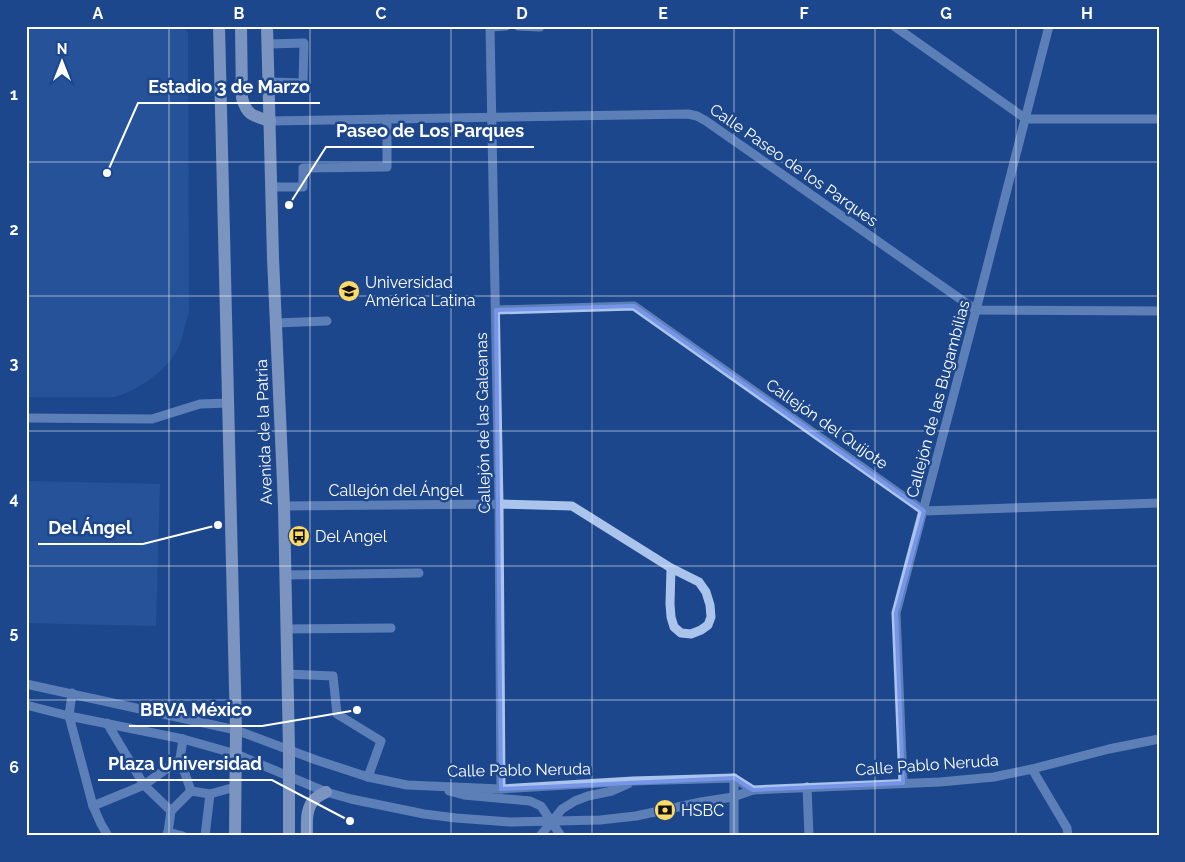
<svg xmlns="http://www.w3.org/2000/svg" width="1185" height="862" viewBox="0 0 1185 862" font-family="Raleway,sans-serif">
<rect width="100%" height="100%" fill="#1d478c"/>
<g fill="#3160aa">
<path d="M 26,26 L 185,26 L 188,34 L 189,312 C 185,323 184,335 179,346 C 169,369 139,390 115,397 L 26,397 Z"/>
<polygon points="26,481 160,484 156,626 26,623"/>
</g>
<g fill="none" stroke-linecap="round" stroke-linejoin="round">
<g stroke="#aac4ec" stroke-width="9">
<polyline points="490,26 499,504 501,789"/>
<polyline points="518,26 540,27"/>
<polyline points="894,26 1026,119 1159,119"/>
<polyline points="490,27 506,26"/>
<polyline points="267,44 304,43 303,83 269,82"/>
<polyline points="270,121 688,114 697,116 706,121 976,310 1159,311"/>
<polyline points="271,187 303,187 303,168 387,167 387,119"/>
<polyline points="496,310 634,306 924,511 1159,503"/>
<polyline points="276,323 327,321"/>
<polyline points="26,418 152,419 200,404 228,403"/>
<polyline points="284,506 499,504 572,506 671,568 699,582 706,592 710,605 711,617 708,625 701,630 691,634 681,633 674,627 671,617 670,604 671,568"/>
<polyline points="285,575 419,573"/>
<polyline points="286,629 391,628"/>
<polyline points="287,674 333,676 337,714 381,741 368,777"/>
<polyline points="26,684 236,730 316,760 368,777 407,785 501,789 633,781 734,778 753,790"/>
<polyline points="72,693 69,716 93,806 101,824 108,836"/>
<polyline points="26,705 69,716 183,739 236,754 326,792 351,799 424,814 456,818 510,822 600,820 636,816 701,802 733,797 753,790 940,782 994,777 1032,769 1109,749 1159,739"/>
<polyline points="107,723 144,785 171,811"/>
<polyline points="180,759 191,791"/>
<polyline points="1032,769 1067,828 1068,836"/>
<polyline points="734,778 734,836"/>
<polyline points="903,783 896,613 976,310 1049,26"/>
<polyline points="807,787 809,836"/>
<polyline points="449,791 464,795 530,801 541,806 561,836"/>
<polyline points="93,806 144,785 180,759 183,739"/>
<polyline points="168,832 171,811 191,791 210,794 235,787"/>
<polyline points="166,836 168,832 183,836"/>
<polyline points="205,836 210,794"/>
<polyline points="540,836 562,809 575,801 588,796 612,791 628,784"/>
</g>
<g stroke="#f0f4ff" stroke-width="12">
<polyline points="219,26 236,730 235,836"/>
<path d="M 241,26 L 242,98 C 247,116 254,116 270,121"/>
<polyline points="267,26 273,258 284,506 289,749 289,836"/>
<path d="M 307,836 C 307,824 305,808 315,799 C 318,796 323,794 326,792"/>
</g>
</g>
<path d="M0 0H1185V862H0ZM 634,306 L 924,511 L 896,613 L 903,783 L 753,790 L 734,778 L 501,789 L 496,310 Z" fill="#1d478c" fill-opacity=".55" fill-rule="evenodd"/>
<path fill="none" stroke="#7795e8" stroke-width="4" stroke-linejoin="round" d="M 634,306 L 924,511 L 896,613 L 903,783 L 753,790 L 734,778 L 501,789 L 496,310 Z"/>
<path fill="none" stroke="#fff" stroke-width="1" stroke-opacity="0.55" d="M 169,26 L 169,836M 310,26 L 310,836M 451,26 L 451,836M 592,26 L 592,836M 734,26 L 734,836M 875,26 L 875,836M 1016,26 L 1016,836M 26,162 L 1159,162M 26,296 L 1159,296M 26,431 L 1159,431M 26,566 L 1159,566M 26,700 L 1159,700"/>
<defs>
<g id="school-disc" transform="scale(1.125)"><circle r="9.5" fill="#fcda68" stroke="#1d478c"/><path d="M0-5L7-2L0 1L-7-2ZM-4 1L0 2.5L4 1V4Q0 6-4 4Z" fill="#111"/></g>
<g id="bus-disc" transform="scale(1.125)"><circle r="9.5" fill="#fcda68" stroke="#1d478c"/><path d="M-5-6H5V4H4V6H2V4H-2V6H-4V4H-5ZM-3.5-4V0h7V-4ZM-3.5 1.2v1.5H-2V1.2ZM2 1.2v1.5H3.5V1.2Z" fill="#111"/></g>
<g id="bank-disc" transform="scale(1.125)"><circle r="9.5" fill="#fcda68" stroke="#1d478c"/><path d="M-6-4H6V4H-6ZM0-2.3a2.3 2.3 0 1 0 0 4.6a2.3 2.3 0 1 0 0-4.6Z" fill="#111"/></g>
</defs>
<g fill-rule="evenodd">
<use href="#school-disc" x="349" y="291"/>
<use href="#bus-disc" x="299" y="536"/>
<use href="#bank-disc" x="665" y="810"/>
</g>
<g text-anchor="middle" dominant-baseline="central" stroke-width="5" stroke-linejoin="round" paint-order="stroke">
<g font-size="16" fill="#fff" stroke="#1d478c">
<text transform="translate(794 165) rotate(35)">Calle Paseo de los Parques</text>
<text transform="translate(938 399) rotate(-75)">Callejón de las Bugambilias</text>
<text transform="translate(483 423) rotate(-91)">Callejón de las Galeanas</text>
<text transform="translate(827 424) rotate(35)">Callejón del Quijote</text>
<text transform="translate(264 432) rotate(-92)">Avenida de la Patria</text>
<text x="396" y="490">Callejón del Ángel</text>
<text transform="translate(927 765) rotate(-4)">Calle Pablo Neruda</text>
<text transform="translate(519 770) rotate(-1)">Calle Pablo Neruda</text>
</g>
<g font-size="16" fill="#fff" stroke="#1d478c" text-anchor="start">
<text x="365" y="282">Universidad<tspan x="365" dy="18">América Latina</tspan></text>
<text x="315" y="536">Del Angel</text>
<text x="681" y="810">HSBC</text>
</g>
</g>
<path fill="none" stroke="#fff" stroke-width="2" d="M107 173L138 103H320M289 205L326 147H534M218 525L143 544H38M357 710L262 726H129M350 821L272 780H98"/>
<g fill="#fff" stroke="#1d478c" stroke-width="2">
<circle cx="107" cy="173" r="5"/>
<circle cx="289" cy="205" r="5"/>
<circle cx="218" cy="525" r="5"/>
<circle cx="357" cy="710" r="5"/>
<circle cx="350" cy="821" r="5"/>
</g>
<g font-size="18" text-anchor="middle" font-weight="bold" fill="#fff" stroke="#1d478c" stroke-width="5" stroke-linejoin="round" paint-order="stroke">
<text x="229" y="93">Estadio 3 de Marzo</text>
<text x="430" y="137">Paseo de Los Parques</text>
<text x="90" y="534">Del Ángel</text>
<text x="196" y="716">BBVA México</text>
<text x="185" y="770">Plaza Universidad</text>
</g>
<rect width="1185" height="862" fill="none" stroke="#1d478c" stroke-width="55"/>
<g transform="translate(62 62)" stroke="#1d478c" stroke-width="4" paint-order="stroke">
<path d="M0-4L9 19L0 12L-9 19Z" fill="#ffffff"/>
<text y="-8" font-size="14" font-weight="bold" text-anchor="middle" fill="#ffffff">N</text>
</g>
<rect x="28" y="28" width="1130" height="806" fill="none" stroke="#fff" stroke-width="2"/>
<g font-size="16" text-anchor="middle" font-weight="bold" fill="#fff">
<text x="98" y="19">A</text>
<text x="239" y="19">B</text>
<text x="381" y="19">C</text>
<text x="522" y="19">D</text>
<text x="663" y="19">E</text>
<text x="804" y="19">F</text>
<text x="946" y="19">G</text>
<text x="1087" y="19">H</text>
<text x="14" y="100">1</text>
<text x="14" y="235">2</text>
<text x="14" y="369">3</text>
<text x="14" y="504">4</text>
<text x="14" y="638">5</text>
<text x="14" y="773">6</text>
</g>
</svg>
